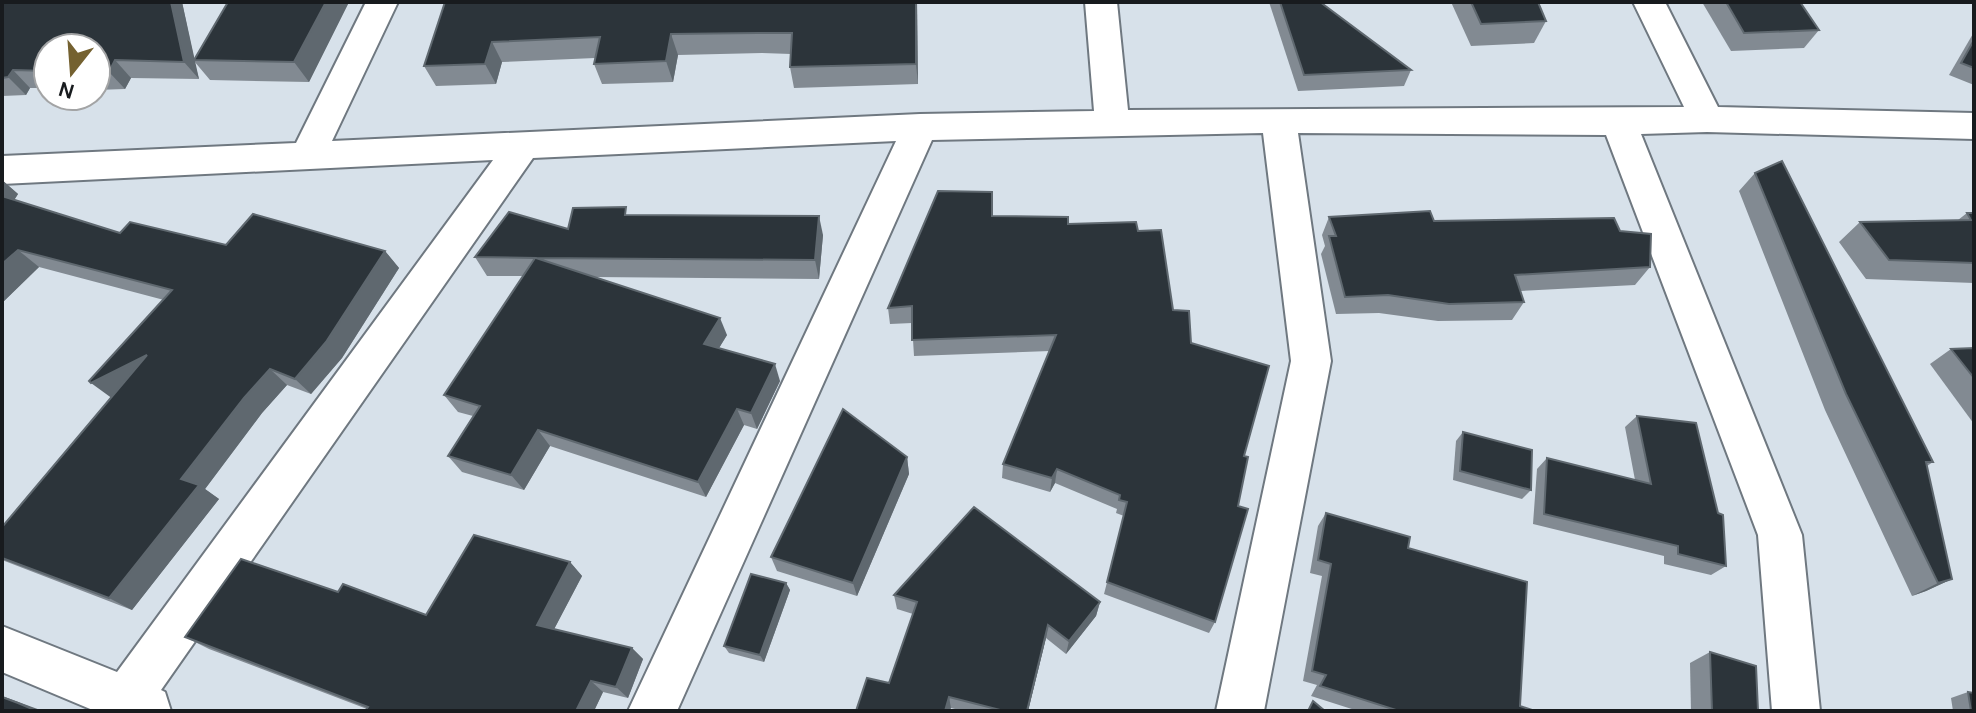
<svg xmlns="http://www.w3.org/2000/svg" width="1976" height="713" viewBox="0 0 1976 713" font-family="Karla,sans-serif">
<rect width="100%" height="100%" fill="#d7e1ea"/>
<g fill="none" stroke-linecap="round" stroke-linejoin="round">
<g stroke="#6f7880" stroke-width="4">
<polygon id="minor" points="366,2 398,2 332,141 920,114 1094,111 1085,2 1117,2 1128,110 1684,107 1633,2 1665,2 1718,107 1974,113 1974,139 1707,132 1641,134 1802,535 1820,711 1772,711 1758,535 1606,135 1298,133 1331,361 1264,711 1216,711 1291,361 1263,133 932,140 677,711 628,711 896,141 533,158 161,690 165,692 171,711 95,711 2,672 2,626 117,672 493,160 2,184 2,156 296,143"/>
</g>
<use href="#minor" fill="#fff" fill-rule="evenodd"/>
</g>
<g fill="#828a92">
<polygon points="2,2 182,2 194,59 349,2 309,82 210,80 194,61 199,79 131,78 125,89 96,90 96,48 48,48 48,88 30,88 26,95 2,96"/>
<polygon points="445,2 917,2 918,84 794,88 790,67 791,54 762,53 678,55 673,82 602,84 594,64 595,58 502,62 496,84 436,86 424,66"/>
<polygon points="1269,2 1320,2 1411,70 1404,86 1298,91"/>
<polygon points="1451,2 1538,2 1546,21 1534,43 1471,46"/>
<polygon points="1702,2 1800,2 1819,30 1804,48 1731,51"/>
<polygon points="1974,32 1974,85 1949,75"/>
<polygon points="1755,173 1933,462 1927,466 1952,579 1926,591 1912,596 1825,410 1739,191"/>
<polygon points="2,180 18,194 14,200 120,233 226,245 385,251 399,268 342,358 311,394 287,385 262,413 205,489 219,499 132,610 2,560 2,527 111,398 164,300 39,267 2,303"/>
<polygon points="1967,213 1974,213 1974,283 1866,279 1839,242 1860,222 1958,220"/>
<polygon points="630,215 823,235 819,279 594,277 727,335 719,348 780,381 757,429 744,425 706,497 550,446 524,490 462,472 448,456 473,416 458,412 444,395 523,276 487,276 475,257 568,229"/>
<polygon points="992,216 1138,231 1173,310 1191,343 1244,456 1215,622 1209,633 1104,594 1124,516 1116,513 1117,509 1055,483 1050,492 1002,478 1003,464 1050,351 914,356 912,323 890,324 888,308"/>
<polygon points="1329,217 1434,221 1620,231 1650,267 1635,285 1520,291 1524,302 1512,320 1438,321 1379,313 1336,314 1321,254 1325,246 1322,235"/>
<polygon points="1974,348 1974,424 1930,364 1951,349"/>
<polygon points="1637,416 1726,566 1711,575 1664,564 1664,556 1533,524 1537,469 1547,458 1635,480 1625,427"/>
<polygon points="1463,432 1531,490 1522,499 1453,480 1456,441"/>
<polygon points="907,457 909,474 857,596 777,571 771,557"/>
<polygon points="1326,513 1408,548 1520,706 1535,711 1358,711 1311,696 1317,685 1303,681 1322,576 1310,573 1318,526"/>
<polygon points="570,562 582,576 554,629 632,648 643,659 628,698 603,692 594,711 365,711 367,709 209,649 185,637 426,615"/>
<polygon points="786,583 790,590 764,662 729,653 724,646"/>
<polygon points="894,595 1100,602 1096,616 1066,654 1046,638 1028,711 963,711 951,708 889,683 913,614 897,609"/>
<polygon points="1710,652 1758,711 1691,711 1690,663"/>
<polygon points="1968,692 1974,711 1953,711 1951,698"/>
</g>
<g fill="#5f686f">
<polygon points="171,2 182,2 199,79 184,62"/>
<polygon points="326,2 349,2 309,82 294,62"/>
<polygon points="916,2 917,2 918,84 916,64"/>
<polygon points="671,34 678,55 673,82 666,61"/>
<polygon points="492,42 502,62 496,84 485,64"/>
<polygon points="115,60 131,78 125,89 109,72"/>
<polygon points="13,70 30,88 26,95 8,77"/>
<polygon points="2,180 18,194 8,210 2,204"/>
<polygon points="819,216 823,235 819,279 815,260"/>
<polygon points="18,250 39,267 2,303 2,264"/>
<polygon points="385,251 399,268 342,358 311,394 295,379"/>
<polygon points="720,318 727,335 711,361 704,344"/>
<polygon points="147,355 113,399 91,383"/>
<polygon points="775,364 780,381 757,429 751,413"/>
<polygon points="270,369 287,385 262,413 205,489 219,499 132,610 109,598 181,479 244,398"/>
<polygon points="737,409 744,425 706,497 698,482"/>
<polygon points="538,430 550,446 524,490 511,475"/>
<polygon points="907,457 909,474 857,596 853,583"/>
<polygon points="1057,469 1055,483 1050,492 1052,478"/>
<polygon points="570,562 582,576 550,637 537,625"/>
<polygon points="1952,579 1926,591 1912,596 1938,583"/>
<polygon points="786,583 790,590 764,662 760,655"/>
<polygon points="1100,602 1096,616 1066,654 1069,641"/>
<polygon points="1048,625 1046,638 1028,711 1027,711"/>
<polygon points="632,648 643,659 628,698 616,687"/>
<polygon points="591,681 603,692 594,711 576,711"/>
<polygon points="2,696 43,711 37,711 2,697"/>
<polygon points="949,697 951,708 950,711 945,711"/>
</g>
<g fill="#2c343a" stroke="#5f686f" stroke-width="2">
<polygon points="2,2 171,2 184,62 115,60 109,72 96,73 96,48 48,48 48,71 13,70 8,77 2,78"/>
<polygon points="228,2 326,2 294,62 194,60"/>
<polygon points="445,2 916,2 916,64 790,67 792,33 757,33 671,34 666,61 594,64 600,37 492,42 485,64 424,66"/>
<polygon points="1280,2 1320,2 1411,70 1304,75"/>
<polygon points="1471,2 1538,2 1546,21 1481,24"/>
<polygon points="1726,2 1800,2 1819,30 1744,33"/>
<polygon points="1974,40 1974,68 1961,63"/>
<polygon points="1782,161 1933,462 1926,462 1952,579 1938,583 1846,394 1755,173"/>
<polygon points="938,191 992,192 992,216 1068,217 1068,224 1136,222 1138,231 1161,230 1173,310 1189,311 1191,343 1269,366 1244,456 1248,457 1238,506 1248,509 1215,622 1107,582 1127,502 1119,500 1120,495 1057,469 1052,478 1003,464 1056,335 912,340 912,306 888,308"/>
<polygon points="2,196 120,233 130,222 226,245 253,214 385,251 326,342 295,379 270,369 244,398 181,479 199,485 109,598 2,558 2,527 147,355 91,383 89,381 172,290 18,250 2,264"/>
<polygon points="626,207 625,215 819,216 815,260 536,258 720,318 704,344 775,364 751,413 737,409 698,482 538,430 511,475 448,456 480,406 444,395 535,258 475,257 509,212 568,229 573,208"/>
<polygon points="1430,211 1434,221 1614,218 1620,231 1651,234 1650,267 1515,275 1524,302 1449,304 1388,295 1345,297 1329,236 1336,236 1329,217"/>
<polygon points="1967,213 1974,213 1974,263 1889,260 1860,222 1971,220"/>
<polygon points="1974,348 1974,378 1951,349"/>
<polygon points="843,409 907,457 853,583 771,557"/>
<polygon points="1637,416 1696,423 1718,513 1723,515 1726,566 1678,554 1678,546 1544,514 1547,458 1651,484"/>
<polygon points="1463,432 1532,450 1531,490 1460,471"/>
<polygon points="974,507 1100,602 1069,641 1048,625 1027,711 1004,711 949,697 945,711 856,711 867,678 889,683 917,602 894,595"/>
<polygon points="1326,513 1410,537 1408,548 1527,582 1520,706 1535,711 1399,711 1320,686 1326,675 1312,671 1331,564 1318,560"/>
<polygon points="474,535 570,562 537,625 632,648 616,687 591,681 576,711 365,711 368,707 185,637 241,559 338,592 343,584 426,615"/>
<polygon points="751,574 786,583 760,655 724,646"/>
<polygon points="1710,652 1756,666 1758,711 1712,711"/>
<polygon points="1968,692 1974,693 1974,711 1971,711"/>
<polygon points="2,697 18,703 37,711 2,711"/>
<polygon points="1313,701 1325,711 1308,711"/>
</g>
<rect width="1976" height="713" fill="none" stroke="#181b1e" stroke-width="8"/>
<g transform="translate(72 72) rotate(197)"><circle r="38" fill="#ffffff" stroke="#a3a4a5" stroke-width="2"/>
<path d="M0-6L14 30L0 20L-14 30Z" fill="#746130"/>
<text y="-12" font-size="22" font-weight="bold" text-anchor="middle" fill="#181b1e">N</text>
</g>
</svg>
